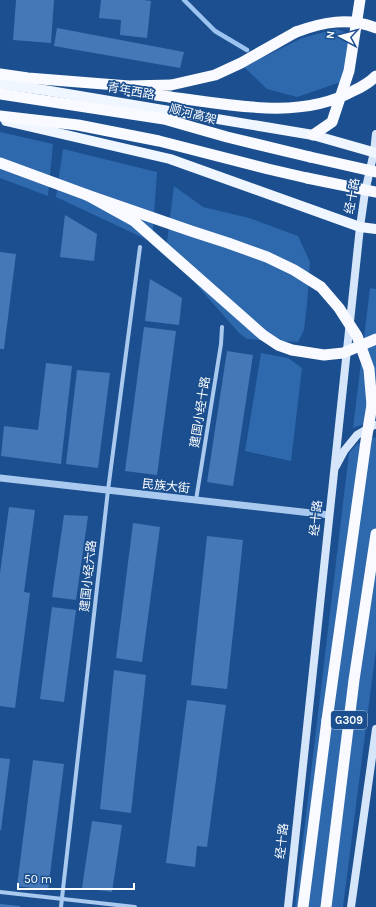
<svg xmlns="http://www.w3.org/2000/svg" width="376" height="907" viewBox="0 0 376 907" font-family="Karla,'Noto Sans SC',sans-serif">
<rect width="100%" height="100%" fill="#1b4f8f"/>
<g fill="#2e69ad">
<polygon points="336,29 351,34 344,81 297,97 267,89 244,67 302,38"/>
<polygon points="0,132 53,144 48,196 0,178"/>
<polygon points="63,149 157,172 152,242 56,197"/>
<polygon points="174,186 203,207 249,218 298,236 310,262 307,304 304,330 298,342 247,339 239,333 166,250"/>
<polygon points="370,288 376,289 376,420 353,428"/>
<polygon points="261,353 288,358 302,368 291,461 245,451"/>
<polygon points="375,437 376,438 376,649 343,907 295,907 349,453 357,444"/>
</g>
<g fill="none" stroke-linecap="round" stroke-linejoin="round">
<polyline stroke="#9cc4f0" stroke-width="4.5" points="184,0 215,31 247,50"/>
</g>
<g fill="#4478b7">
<polygon points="16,0 54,0 51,43 13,40"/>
<polygon points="101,0 144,0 151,1 147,38 120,35 121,20 99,18"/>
<polygon points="57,28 184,52 180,68 54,46"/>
<polygon points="65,215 97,234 94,261 60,257"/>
<polygon points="0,252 16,254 4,349 0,349"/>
<polygon points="150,279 182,298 179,325 145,321"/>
<polygon points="144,327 176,331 157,475 125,471"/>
<polygon points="227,351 253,355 233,486 207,482"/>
<polygon points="46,363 72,366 61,464 1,456 4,426 38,430"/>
<polygon points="77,370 110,373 98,468 66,464"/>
<polygon points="9,507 35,510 24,592 30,593 15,708 0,706 0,573"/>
<polygon points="64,515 88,516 76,600 52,597"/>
<polygon points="133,523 160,527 142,662 116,658"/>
<polygon points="207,536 243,540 227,689 191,685"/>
<polygon points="52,607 76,610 64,702 40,699"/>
<polygon points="114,670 146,675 131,813 100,809"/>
<polygon points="187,700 226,705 207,847 197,846 195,867 166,863"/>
<polygon points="0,758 10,759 1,830 0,830"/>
<polygon points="33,760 64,764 48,890 17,886"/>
<polygon points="92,821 122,825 112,892 82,888"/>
<polygon points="0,904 20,906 20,907 0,907"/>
</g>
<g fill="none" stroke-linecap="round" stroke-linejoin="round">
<g stroke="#a9c9ee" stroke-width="4">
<polyline points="196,500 221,344 222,327"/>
<polyline points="0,892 135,907"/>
<polyline points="61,907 108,490 140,247"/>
</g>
<polyline stroke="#a9c9ee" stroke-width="7" points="0,478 329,515"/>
<g stroke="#d6e6fa" stroke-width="8">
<polyline points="336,466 344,451 357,435 374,425 376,425"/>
<polyline points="288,907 360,227 365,192 374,152 376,134"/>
<polyline points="351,907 376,729"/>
</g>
<g stroke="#f0f6ff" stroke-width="10">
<polyline points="0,84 44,90 313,135 376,153"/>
<polyline points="6,121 170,159 360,227 376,229"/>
</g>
<g stroke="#f8faff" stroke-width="11">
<polyline points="0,74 28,78 129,86 171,85 215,75 241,63 296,32"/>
<polyline points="129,91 170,97"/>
<polyline points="0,94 164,119 227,137 310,157"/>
<polyline points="0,116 78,125 159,141 268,169 307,178"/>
<polyline points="313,135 332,122 349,71 360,0"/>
<polyline points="0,163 87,195 134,221 263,335"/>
<polyline points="303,907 327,720"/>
<polyline points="326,907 354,680 376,534"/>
</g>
<g stroke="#f8faff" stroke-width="11">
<path d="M 296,32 C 323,22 349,17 376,28"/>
<path d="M 170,97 C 228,104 299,121 353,91 C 362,87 369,83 376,76"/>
<polyline points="310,157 376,172"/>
<polyline points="307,178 376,192"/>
<polyline points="87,195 191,231 228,243 267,257 294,270 321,287 339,308 357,336 369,369 372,405"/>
<polyline points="263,335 278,345 292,350 324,355 343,353 376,339"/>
<polyline points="327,720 366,441 373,399"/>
</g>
</g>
<g text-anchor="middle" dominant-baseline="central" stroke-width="3.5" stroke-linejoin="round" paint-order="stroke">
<rect fill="#1b4f8f" stroke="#bbcadd" stroke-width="1" x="331" y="711" width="36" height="18" rx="3"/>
<g font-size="11" font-weight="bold" fill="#fff">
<text x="349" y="720">G309</text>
</g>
<g font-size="12" fill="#fff" stroke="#1b4f8f">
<text transform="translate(131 91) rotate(10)">青年西路</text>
<text transform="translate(193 114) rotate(15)">顺河高架</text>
<text transform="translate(352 196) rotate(-80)">经十路</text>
<text transform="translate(200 412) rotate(-81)">建国小经十路</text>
<text transform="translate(166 486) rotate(6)">民族大街</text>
<text transform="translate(316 518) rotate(-84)">经十路</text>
<text transform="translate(88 576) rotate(-84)">建国小经六路</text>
<text transform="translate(282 841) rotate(-84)">经十路</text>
</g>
</g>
<g transform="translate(340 36) rotate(277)" stroke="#1b4f8f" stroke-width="3" paint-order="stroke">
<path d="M0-3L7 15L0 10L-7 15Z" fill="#ffffff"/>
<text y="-6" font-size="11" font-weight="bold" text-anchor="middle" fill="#ffffff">N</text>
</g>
<path d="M18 883v6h116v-6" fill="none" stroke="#ffffff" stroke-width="2"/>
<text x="24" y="883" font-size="12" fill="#ffffff" stroke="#1b4f8f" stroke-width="3" paint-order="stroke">50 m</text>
</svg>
